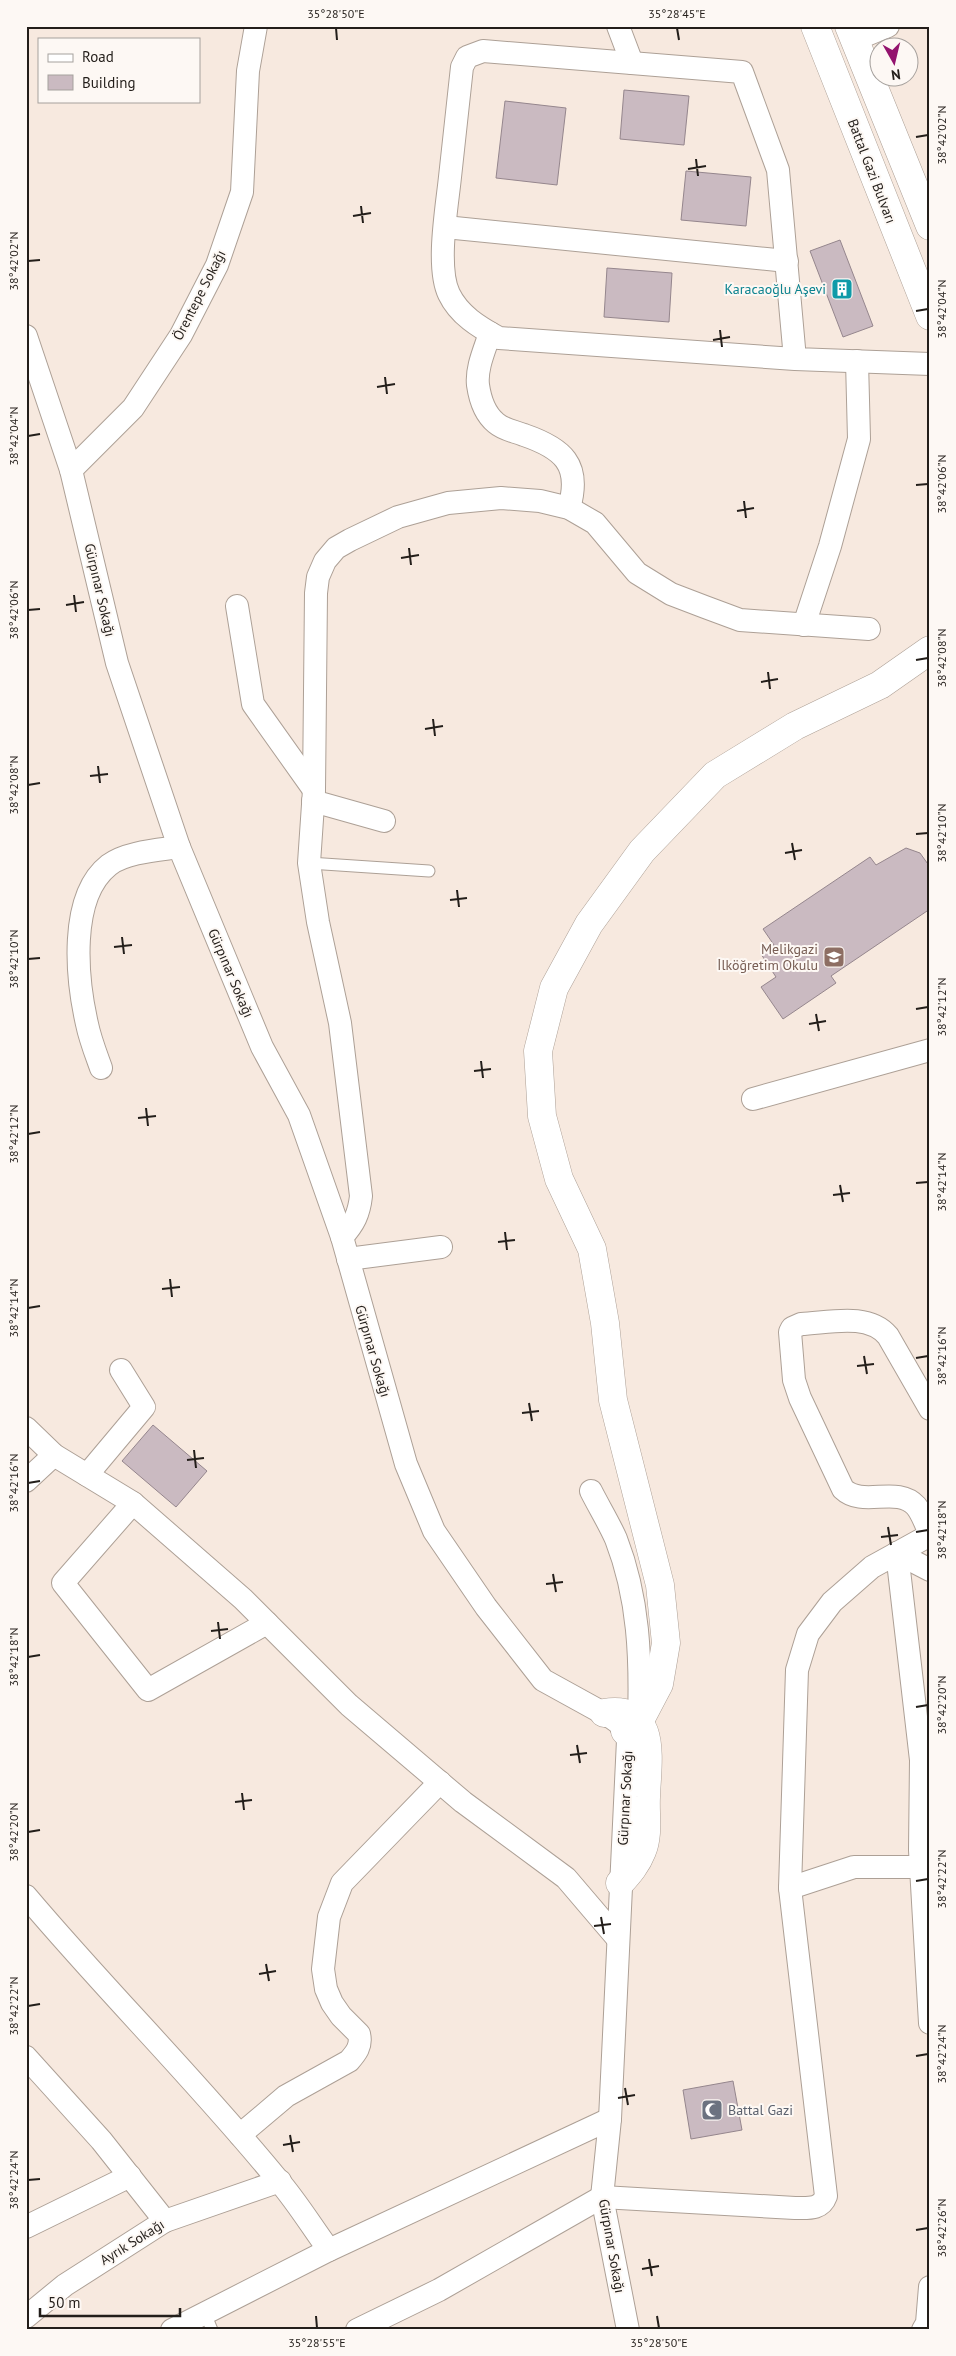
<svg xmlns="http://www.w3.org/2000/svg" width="956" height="2356" viewBox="0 0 956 2356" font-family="'PT Sans',sans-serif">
<rect width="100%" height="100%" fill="#f7e9df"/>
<g fill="#cabac1" stroke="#95868d">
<polygon points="624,90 689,96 684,145 620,139"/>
<polygon points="505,101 566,108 557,185 496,178"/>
<polygon points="686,171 751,177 746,226 681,220"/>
<polygon points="840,240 873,326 843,337 810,251"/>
<polygon points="607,268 672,273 669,322 604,317"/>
<polygon points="906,848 920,853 930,867 930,909 831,976 836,983 783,1019 761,987 776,977 761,954 774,945 763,929 870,857 876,865"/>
<polygon points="153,1425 207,1471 176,1507 122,1461"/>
<polygon points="733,2081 742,2130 691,2139 683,2090"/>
</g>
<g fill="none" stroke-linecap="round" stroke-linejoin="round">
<g stroke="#ada096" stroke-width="13">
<g id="lane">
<polyline points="309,863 429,871"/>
<polyline points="205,2313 212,2330"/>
</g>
</g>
<g stroke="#ada096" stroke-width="24">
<g id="street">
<polyline points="618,26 632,63"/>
<polyline points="854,40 888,26"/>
<polyline points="445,227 787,261"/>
<path d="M 490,333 C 485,349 476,368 478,385 C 480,399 485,414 496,423 C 504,430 514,431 524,435 C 562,448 582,464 569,508"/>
<polyline points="26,336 71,470 117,663 179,847 262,1047 299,1115 342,1237 406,1464 434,1531 486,1607 543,1680 612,1718 619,1723 628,1740 610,2119 602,2197 628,2330"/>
<path d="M 795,359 L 778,170 L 742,72 L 483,51 L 467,57 L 462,67 C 458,104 454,140 450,177 C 447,207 436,267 449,294 C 459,315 479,327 499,338 L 795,359 L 930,364"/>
<polyline points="71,470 133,408 181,335 217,265 242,192 248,71 256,26"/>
<polyline points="237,606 253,704 314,790"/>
<polyline points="804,625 830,546 859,439 857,361"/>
<polyline points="313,801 384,821"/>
<path d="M 101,1068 C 96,1054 90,1039 87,1024 C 77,980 68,897 109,865 C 126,852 159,850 179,847"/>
<polyline points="753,1099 930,1050"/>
<path d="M 342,1237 C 354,1224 359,1214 361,1196 L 340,1023 L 318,922 L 309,863 L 314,790 L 316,593 L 318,577 L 325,561 L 336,548 L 350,540 L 398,517 L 448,503 L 501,498 L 540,501 L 569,508 L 595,523 L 637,573 L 671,594 L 705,607 L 740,620 L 869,629"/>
<polyline points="348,1259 441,1247"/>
<path d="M 930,1409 L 888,1336 C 868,1312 828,1323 801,1324 L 792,1328 L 790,1332 L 794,1380 L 800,1398 L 843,1489 C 863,1508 897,1485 916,1506 C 922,1513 926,1525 930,1534"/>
<polyline points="26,1428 54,1455 133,1503 243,1599 349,1705 463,1802 566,1878 618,1939"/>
<polyline points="87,1475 144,1407 121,1370"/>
<polyline points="26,1481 54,1455"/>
<path d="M 591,1491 C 599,1507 609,1523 616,1539 C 639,1598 641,1659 639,1721"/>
<polyline points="133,1503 63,1583 148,1690 267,1623"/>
<polyline points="897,1553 921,1760 920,1850 930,2023"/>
<polyline points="897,1553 930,1570"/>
<polyline points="790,1888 854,1867 921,1867"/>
<path d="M 26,1896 C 108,1993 198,2082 278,2180 C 297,2202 312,2227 329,2250"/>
<polyline points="26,2057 101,2140 165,2221"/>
<path d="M 240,2135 L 286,2096 L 349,2061 C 356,2053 362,2046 359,2034 L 341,2016 L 332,2003 L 326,1989 L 323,1969 L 329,1917 L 342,1883 L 440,1782"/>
<polyline points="26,2227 130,2176"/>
<polyline points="26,2317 65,2285 165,2221 280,2181"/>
<polyline points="172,2330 329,2250 610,2119"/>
<path d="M 357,2330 L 439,2290 L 602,2197 L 795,2208 C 808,2208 821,2210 826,2196 L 790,1888 L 797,1670 L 808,1634 L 832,1602 L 872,1567 L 930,1535"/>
<polyline points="923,2330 927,2323 930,2287"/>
</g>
</g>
<g stroke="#ada096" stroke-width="29">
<g id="secondary">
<path d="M 604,1713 C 659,1704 647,1762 646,1797 C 645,1815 649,1834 642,1851 C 637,1864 629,1873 620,1883"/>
<polyline points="625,1731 639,1722 659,1684 666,1643 660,1585 613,1400 605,1323 592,1249 559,1179 542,1116 538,1051 554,988 589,924 642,851 715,775 795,726 880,685 930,650"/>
</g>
</g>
<g stroke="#ada096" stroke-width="29">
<g id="primary">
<polyline points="815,26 930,316"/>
<polyline points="849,26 930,226"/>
</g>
</g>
<use href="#lane" stroke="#fff" stroke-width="11"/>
<use href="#street" stroke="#fff" stroke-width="22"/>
<use href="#secondary" stroke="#fff" stroke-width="28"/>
<use href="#primary" stroke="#fff" stroke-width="28"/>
</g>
<path fill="none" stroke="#231e1a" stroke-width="2" d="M 336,28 L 337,40M 677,28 L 679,40M 916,137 L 928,135M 696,159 L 698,176M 688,169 L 706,166M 361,206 L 363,223M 353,216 L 371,213M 28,261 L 40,260M 916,311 L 928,309M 720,330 L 722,347M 713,340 L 730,337M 385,377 L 387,394M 377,387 L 395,384M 28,436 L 40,434M 916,485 L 928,484M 744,501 L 746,518M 737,511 L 754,508M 409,548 L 411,565M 401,558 L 419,555M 74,595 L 76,612M 66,605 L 84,602M 28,610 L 40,609M 916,660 L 928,658M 768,672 L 770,689M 761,682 L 778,679M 433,719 L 435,736M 425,729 L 443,726M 98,766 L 100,783M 90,776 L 108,774M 28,785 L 40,783M 916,834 L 928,833M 792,843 L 795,860M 785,853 L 802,850M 457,890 L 459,907M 450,900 L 467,898M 122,937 L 124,954M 114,947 L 132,945M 28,959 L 40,958M 916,1009 L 928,1007M 816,1014 L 819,1031M 809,1024 L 826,1021M 481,1061 L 483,1078M 474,1071 L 491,1069M 146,1108 L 148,1126M 138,1118 L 156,1116M 28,1134 L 40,1132M 916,1183 L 928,1182M 840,1185 L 843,1202M 833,1195 L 850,1193M 505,1232 L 507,1250M 498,1242 L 515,1240M 170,1279 L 172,1297M 162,1289 L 180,1287M 28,1308 L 40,1306M 864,1356 L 867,1374M 916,1358 L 928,1356M 857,1366 L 874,1364M 529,1403 L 532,1421M 522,1413 L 539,1411M 194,1450 L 196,1468M 187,1460 L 204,1458M 28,1483 L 40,1481M 888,1527 L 891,1545M 916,1532 L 928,1530M 881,1537 L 898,1535M 553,1574 L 556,1592M 546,1584 L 563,1582M 218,1622 L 220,1639M 211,1631 L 228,1629M 28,1657 L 40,1655M 916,1707 L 928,1705M 577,1745 L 580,1763M 570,1755 L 587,1753M 242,1793 L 244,1810M 235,1802 L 252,1800M 28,1832 L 40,1830M 916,1881 L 928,1879M 601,1917 L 604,1934M 594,1926 L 611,1924M 266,1964 L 269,1981M 259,1974 L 276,1971M 28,2006 L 40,2004M 916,2056 L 928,2054M 625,2088 L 628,2105M 618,2098 L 635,2095M 290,2135 L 293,2152M 283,2145 L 300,2142M 28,2180 L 40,2179M 916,2230 L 928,2228M 649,2259 L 652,2276M 642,2269 L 659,2266M 316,2316 L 317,2328M 657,2316 L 659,2328"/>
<defs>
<g id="building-square" transform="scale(1.125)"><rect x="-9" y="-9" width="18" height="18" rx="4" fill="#0f9aa8" stroke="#fdf8f4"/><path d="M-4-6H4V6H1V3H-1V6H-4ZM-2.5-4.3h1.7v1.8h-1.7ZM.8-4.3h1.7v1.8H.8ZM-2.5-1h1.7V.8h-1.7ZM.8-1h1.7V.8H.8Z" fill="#fff"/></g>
<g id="school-square" transform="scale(1.125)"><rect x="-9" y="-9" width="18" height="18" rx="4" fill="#8d6e63" stroke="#fdf8f4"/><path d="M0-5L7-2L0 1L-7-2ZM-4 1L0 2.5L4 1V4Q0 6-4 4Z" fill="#fff"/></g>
<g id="mosque-square" transform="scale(1.125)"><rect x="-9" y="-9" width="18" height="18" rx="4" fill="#6b7280" stroke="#fdf8f4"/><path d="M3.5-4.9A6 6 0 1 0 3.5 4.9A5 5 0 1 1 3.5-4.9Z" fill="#fff"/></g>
</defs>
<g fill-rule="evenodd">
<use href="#building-square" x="842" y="289"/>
<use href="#school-square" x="834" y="957"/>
<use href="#mosque-square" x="712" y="2110"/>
</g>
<g text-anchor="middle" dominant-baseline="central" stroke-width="4" stroke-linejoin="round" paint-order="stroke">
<g font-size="14" fill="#231e1a" stroke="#fdf8f4">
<text transform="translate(872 171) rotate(69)">Battal Gazi Bulvarı</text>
<text transform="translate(199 295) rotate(-63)">Örentepe Sokağı</text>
<text transform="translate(100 590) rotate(77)">Gürpınar Sokağı</text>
<text transform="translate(231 973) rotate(67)">Gürpınar Sokağı</text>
<text transform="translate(373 1351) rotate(74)">Gürpınar Sokağı</text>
<text transform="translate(625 1798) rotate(-87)">Gürpınar Sokağı</text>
<text transform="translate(132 2242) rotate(-32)">Ayrık Sokağı</text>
<text transform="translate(612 2246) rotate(80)">Gürpınar Sokağı</text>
</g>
<g font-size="14" fill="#0d838f" stroke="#fdf8f4" text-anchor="end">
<text x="826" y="289">Karacaoğlu Aşevi</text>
</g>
<g font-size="14" fill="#785e54" stroke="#fdf8f4" text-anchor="end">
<text x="818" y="949">Melikgazi<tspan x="818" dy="16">İlköğretim Okulu</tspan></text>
</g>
<g font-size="14" fill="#5b616d" stroke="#fdf8f4" text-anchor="start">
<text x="728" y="2110">Battal Gazi</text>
</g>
</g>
<rect width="956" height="2356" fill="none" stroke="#fdf8f4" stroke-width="55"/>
<rect x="38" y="38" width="162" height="65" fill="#fdf8f4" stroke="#a6a19d"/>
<rect x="48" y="54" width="25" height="8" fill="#ffffff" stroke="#a6a19d"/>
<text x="82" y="62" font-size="15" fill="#231e1a">Road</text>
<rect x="48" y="75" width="25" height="15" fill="#cabac1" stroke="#a6a19d"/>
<text x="82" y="88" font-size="15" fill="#231e1a">Building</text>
<g transform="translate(894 62) rotate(172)"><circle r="24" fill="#fdf8f4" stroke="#a6a19d"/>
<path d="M0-4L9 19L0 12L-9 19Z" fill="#93136e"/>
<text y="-8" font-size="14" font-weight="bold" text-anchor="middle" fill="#231e1a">N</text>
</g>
<path d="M40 2308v8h140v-8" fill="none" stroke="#231e1a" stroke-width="2.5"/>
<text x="48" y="2308" font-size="15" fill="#231e1a" stroke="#fdf8f4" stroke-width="4" paint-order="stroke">50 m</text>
<rect x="28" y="28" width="900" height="2300" fill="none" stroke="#231e1a" stroke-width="2"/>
<g font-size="12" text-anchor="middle" fill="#231e1a">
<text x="336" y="18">35°28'50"E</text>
<text x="677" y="18">35°28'45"E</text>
<text transform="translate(942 135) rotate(-90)" y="4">38°42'02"N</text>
<text transform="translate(14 261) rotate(-90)" y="4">38°42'02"N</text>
<text transform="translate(942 309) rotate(-90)" y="4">38°42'04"N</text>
<text transform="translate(14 436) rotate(-90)" y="4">38°42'04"N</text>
<text transform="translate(942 484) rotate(-90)" y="4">38°42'06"N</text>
<text transform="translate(14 610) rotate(-90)" y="4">38°42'06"N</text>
<text transform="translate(942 658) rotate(-90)" y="4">38°42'08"N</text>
<text transform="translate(14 785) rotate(-90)" y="4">38°42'08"N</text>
<text transform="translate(942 833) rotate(-90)" y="4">38°42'10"N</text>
<text transform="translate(14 959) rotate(-90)" y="4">38°42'10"N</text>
<text transform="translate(942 1007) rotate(-90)" y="4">38°42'12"N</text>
<text transform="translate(14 1134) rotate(-90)" y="4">38°42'12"N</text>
<text transform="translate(942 1182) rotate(-90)" y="4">38°42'14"N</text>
<text transform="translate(14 1308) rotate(-90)" y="4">38°42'14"N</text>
<text transform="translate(942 1356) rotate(-90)" y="4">38°42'16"N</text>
<text transform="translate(14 1483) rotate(-90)" y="4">38°42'16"N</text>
<text transform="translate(942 1530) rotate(-90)" y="4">38°42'18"N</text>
<text transform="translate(14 1657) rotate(-90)" y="4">38°42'18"N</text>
<text transform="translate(942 1705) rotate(-90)" y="4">38°42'20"N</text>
<text transform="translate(14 1832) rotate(-90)" y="4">38°42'20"N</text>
<text transform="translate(942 1879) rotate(-90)" y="4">38°42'22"N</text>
<text transform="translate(14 2006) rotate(-90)" y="4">38°42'22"N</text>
<text transform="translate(942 2054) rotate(-90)" y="4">38°42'24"N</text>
<text transform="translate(14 2180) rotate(-90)" y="4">38°42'24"N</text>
<text transform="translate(942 2228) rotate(-90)" y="4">38°42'26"N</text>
<text x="317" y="2347">35°28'55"E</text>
<text x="659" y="2347">35°28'50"E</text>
</g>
</svg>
